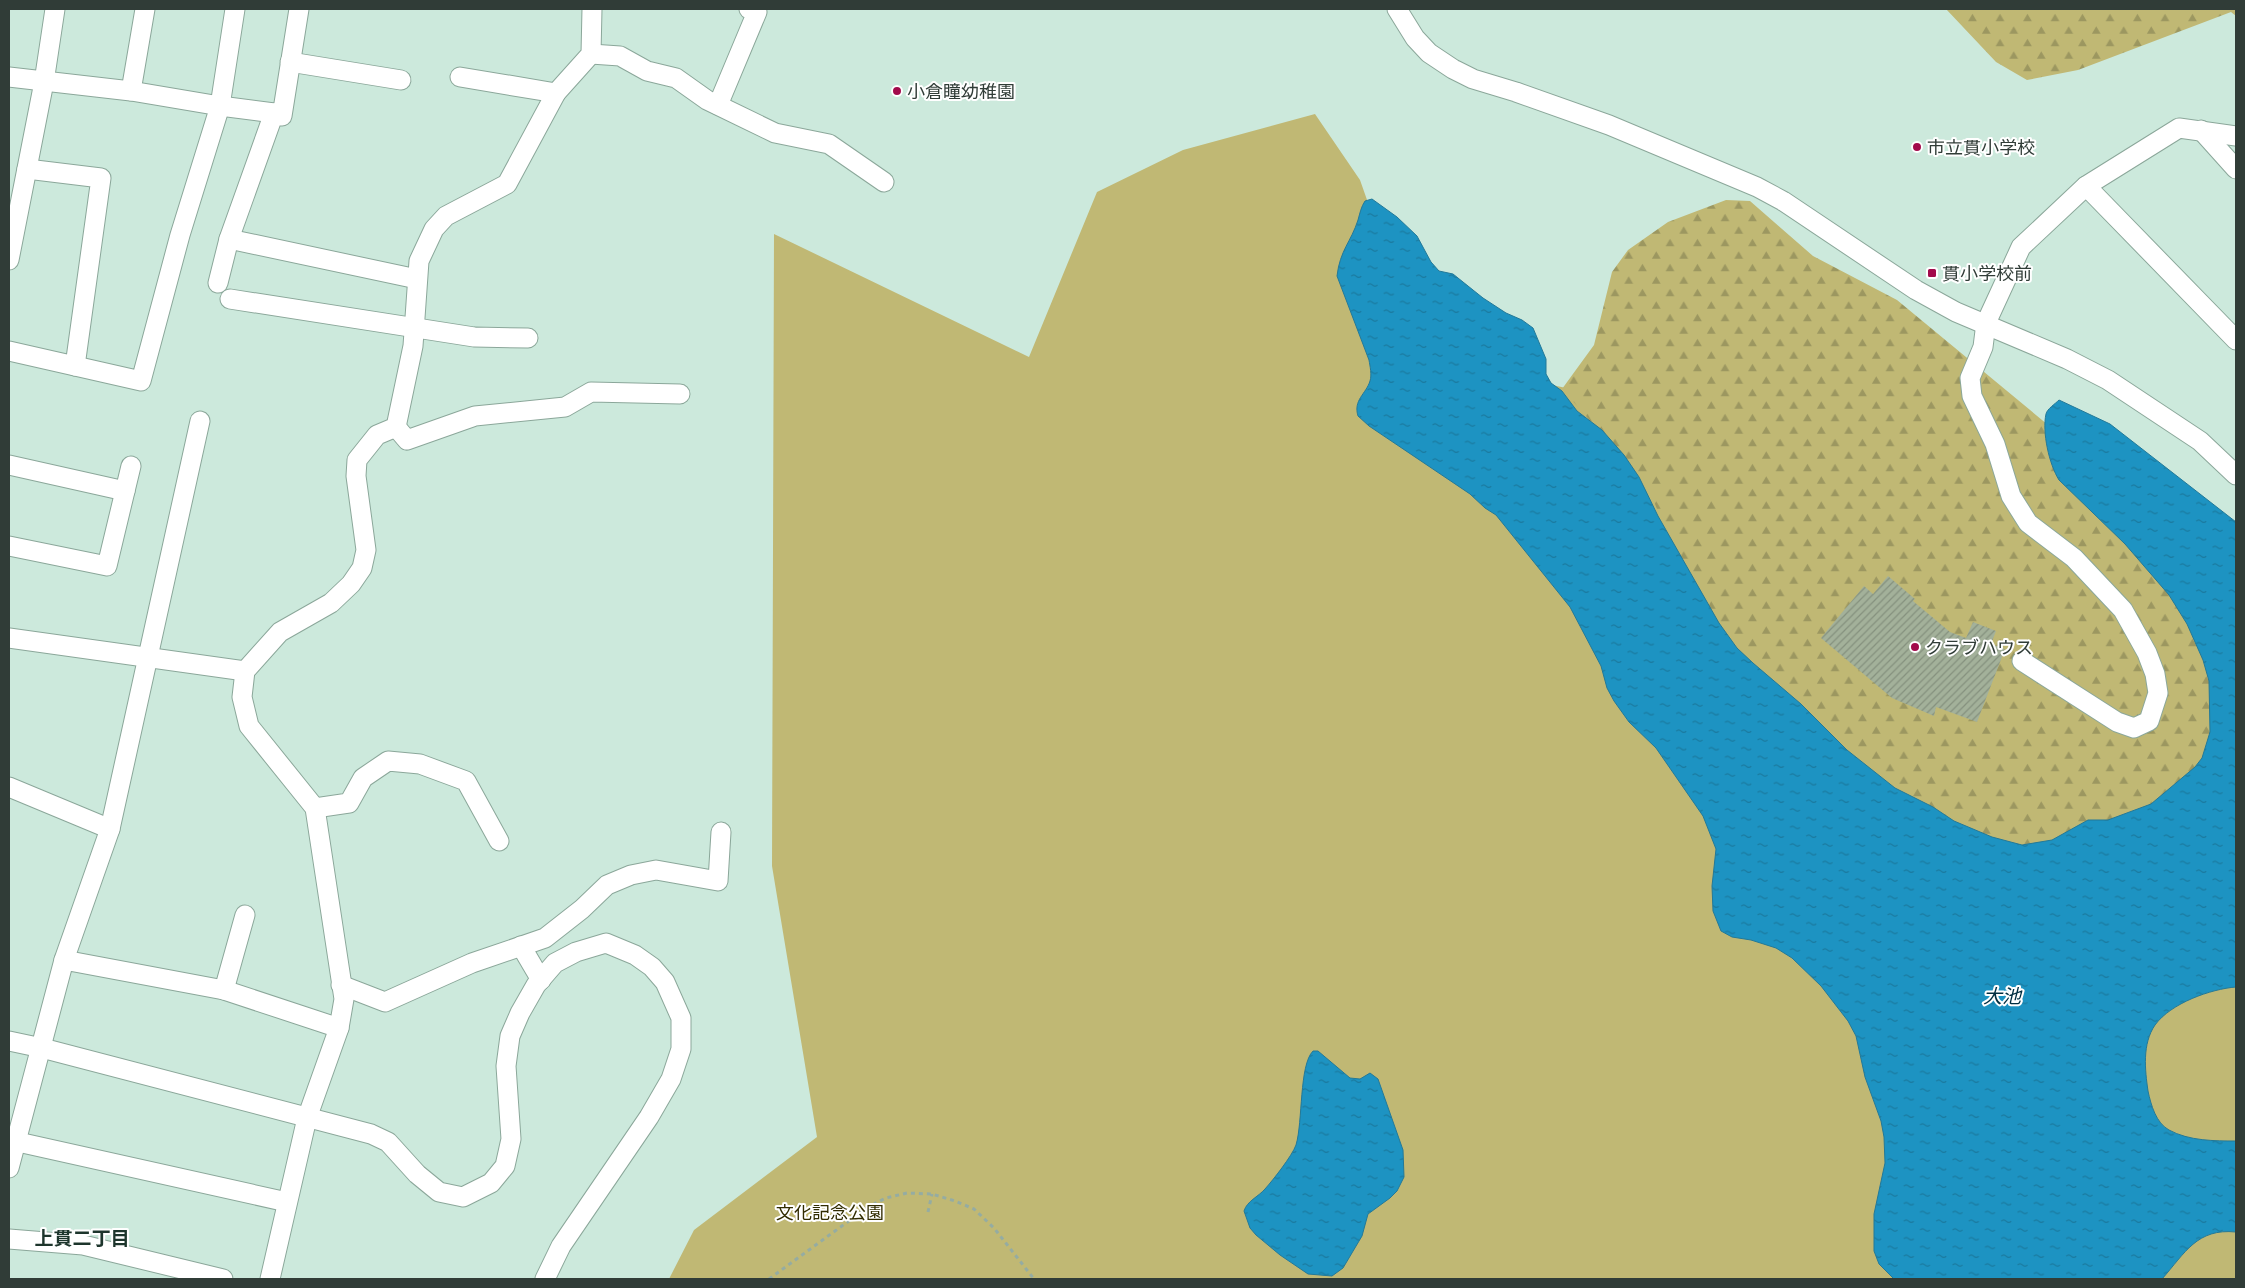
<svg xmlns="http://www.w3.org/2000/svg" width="2245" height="1288" viewBox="0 0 2245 1288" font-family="'PT Sans Narrow','Noto Sans JP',sans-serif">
<defs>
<pattern id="forest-firs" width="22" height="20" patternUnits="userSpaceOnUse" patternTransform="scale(1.25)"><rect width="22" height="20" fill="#c0b874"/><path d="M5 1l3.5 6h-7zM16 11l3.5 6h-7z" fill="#9c9760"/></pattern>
<pattern id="water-ripples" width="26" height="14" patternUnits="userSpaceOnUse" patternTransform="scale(1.25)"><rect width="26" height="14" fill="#1d93c2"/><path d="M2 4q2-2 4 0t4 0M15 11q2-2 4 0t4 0" fill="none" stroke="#1a799e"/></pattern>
<pattern id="building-hatch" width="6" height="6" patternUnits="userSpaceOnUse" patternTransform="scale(1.25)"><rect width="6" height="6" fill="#a3b19a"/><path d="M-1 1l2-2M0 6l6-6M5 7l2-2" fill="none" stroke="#85917e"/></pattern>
</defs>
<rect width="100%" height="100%" fill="#cce9dc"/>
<polygon fill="#c0b874" points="1315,114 1360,180 1397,285 1533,381 1718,420 2236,851 2236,1279 669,1279 694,1230 817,1137 772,866 774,234 1029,357 1097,192 1183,150"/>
<g fill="url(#forest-firs)">
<polygon points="1946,9 2236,9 2236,16 2231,12 2078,70 2027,80 1996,62"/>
<polygon points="1726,200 1750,201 1813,256 1897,300 2111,477 2228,678 2204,786 2053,875 1899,815 1718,638 1673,550 1648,486 1562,389 1594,345 1612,272 1628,250 1668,222"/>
</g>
<g fill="url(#water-ripples)" stroke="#237998">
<path d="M 1372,199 L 1397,217 L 1417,236 L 1431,262 L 1439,271 L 1453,274 L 1483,298 L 1506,313 L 1522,320 L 1533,328 L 1546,359 L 1546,374 L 1551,383 L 1562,391 L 1577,411 L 1602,430 L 1624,455 L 1639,477 L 1658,516 L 1719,623 L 1737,648 L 1753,663 L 1801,704 L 1847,750 L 1895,788 L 1933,807 L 1954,821 L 1992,837 L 2022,845 L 2052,840 L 2088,820 L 2108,820 L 2151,804 L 2195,767 L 2202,758 L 2210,732 L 2209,681 L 2203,660 L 2187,624 L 2169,595 L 2125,544 L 2059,480 C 2049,464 2042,432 2046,414 C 2047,409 2055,404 2059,400 L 2110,424 L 2236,522 L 2236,987 C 2211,989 2171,1003 2155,1025 C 2142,1044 2145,1070 2148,1091 C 2151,1105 2156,1123 2169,1130 C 2189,1141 2215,1141 2236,1141 L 2236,1232 C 2197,1228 2185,1253 2162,1279 L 1894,1279 L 1879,1264 L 1874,1251 L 1874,1214 L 1885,1163 L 1884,1137 L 1881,1121 L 1865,1077 L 1856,1036 L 1848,1021 L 1821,986 L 1792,958 L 1776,948 L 1751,940 L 1732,937 L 1721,931 L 1713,911 L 1712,886 L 1716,849 L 1703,816 L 1656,748 L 1629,722 L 1614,701 L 1607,688 L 1601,666 L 1570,607 L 1496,515 L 1485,508 L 1470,494 L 1369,426 L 1358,416 C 1353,400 1366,394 1370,381 C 1372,375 1370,366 1369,360 L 1337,276 C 1340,250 1351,242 1358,220 C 1360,213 1361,207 1365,201 Z"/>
<path d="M 1313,1051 L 1318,1051 L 1350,1078 L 1360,1079 L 1370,1073 L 1378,1079 L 1403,1150 L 1404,1177 L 1397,1191 L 1390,1198 L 1368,1214 L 1362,1236 L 1343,1268 L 1332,1276 L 1308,1274 L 1280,1255 L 1256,1235 L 1250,1228 L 1244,1211 C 1247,1201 1258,1197 1265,1189 C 1273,1180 1292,1156 1296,1145 C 1303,1122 1299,1065 1313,1051 Z"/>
</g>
<polygon fill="url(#building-hatch)" points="1888,576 1915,599 1913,601 1950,632 1966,638 1973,622 1996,631 1991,644 2005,649 1977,722 1936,707 1934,716 1892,698 1821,638 1864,586 1873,594"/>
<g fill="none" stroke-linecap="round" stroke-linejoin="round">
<g stroke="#8ba79a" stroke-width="21">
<g id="minor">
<polyline points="299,9 282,116 274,113 229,239 417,279"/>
<polyline points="1397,9 1415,38 1429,53 1453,69 1473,79 1516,92 1609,125 1757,187 1783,201 1916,290 1956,312 2067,359 2108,380 2200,441 2236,475"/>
<polyline points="591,54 620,56 647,71 676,78 707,100 775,133 829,144 884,182"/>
<polyline points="290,62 401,80"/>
<polyline points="9,77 131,91 220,106 274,113"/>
<polyline points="460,77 556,93"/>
<polyline points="131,91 145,9"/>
<polyline points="718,105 757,12 749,9"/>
<polyline points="2201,130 2236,169"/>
<polyline points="27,169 101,178 75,366"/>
<polyline points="2086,186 2236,340"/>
<polyline points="9,260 44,82 55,9"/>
<polyline points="218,283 229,239"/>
<polyline points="230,299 474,337 528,338"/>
<polyline points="9,351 141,381 180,235 220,106 235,9"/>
<polyline points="396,427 407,440 475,416 565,407 591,392 680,394"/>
<polyline points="9,465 125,491"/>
<polyline points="9,546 107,566 131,466"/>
<polyline points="9,638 245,671"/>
<polyline points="2022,661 2117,722 2134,728 2149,721 2158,693 2155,674 2147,653 2123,610 2074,558 2028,523 2011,496 1995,444 1972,396 1970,378 1983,347 1986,323 2021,247 2086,186 2179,128 2236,136"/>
<polyline points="9,787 110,829"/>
<polyline points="315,808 349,803 363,778 388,761 420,764 466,781 499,841"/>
<polyline points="521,946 541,980"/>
<polyline points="64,960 110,829 200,421"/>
<polyline points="341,985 385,1002 472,963 545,938 582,909 607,885 631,875 656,870 718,881 721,832"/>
<polyline points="224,990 245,915"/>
<polyline points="9,1041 42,1048 371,1134 388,1142 417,1174 439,1192 463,1197 491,1183 505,1166 511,1139 506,1066 510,1036 520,1013 536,985 555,963 576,952 606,943 635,955 652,967 665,982 681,1018 681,1049 671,1079 649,1117 561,1246 545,1279"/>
<polyline points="9,1140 287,1202"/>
<polyline points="9,1168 64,960 224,990 339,1028"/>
<polyline points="9,1239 83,1245 223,1279"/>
<polyline points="270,1279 307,1118 339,1028 344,999 315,808 249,726 242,697 245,671 280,632 331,603 351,584 362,568 366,550 356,476 357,460 377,435 396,427 413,346 419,261 434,229 446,216 507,184 556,93 591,54 592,9"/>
</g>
</g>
<g stroke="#95aca2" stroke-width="3" stroke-dasharray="4 4" stroke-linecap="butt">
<polyline points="928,1212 932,1194"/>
<polyline points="769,1279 868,1207 886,1198 907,1193 932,1194 955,1201 974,1209 994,1228 1034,1279"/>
</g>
<use href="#minor" stroke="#fff" stroke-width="19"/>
</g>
<g fill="#a20a4b" stroke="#fff" stroke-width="2">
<circle cx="897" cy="91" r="5"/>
<circle cx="1917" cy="147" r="5"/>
<rect x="1927" y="268" width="10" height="10" rx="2.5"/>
<circle cx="1915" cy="647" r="5"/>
</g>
<g text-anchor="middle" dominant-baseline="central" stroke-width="4" stroke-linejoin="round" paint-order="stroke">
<g font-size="18" fill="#303c37" stroke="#fff" text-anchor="start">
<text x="907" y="91">小倉瞳幼稚園</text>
<text x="1927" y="147">市立貫小学校</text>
<text x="1942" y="273">貫小学校前</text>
<text x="1925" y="647">クラブハウス</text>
</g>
<g font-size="18" fill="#312c01" stroke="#fff">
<text x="830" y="1212">文化記念公園</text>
</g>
<g font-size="19" font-style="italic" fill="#002e41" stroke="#fff">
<text x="2002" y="996">大池</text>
</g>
<g font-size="19" font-weight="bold" fill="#1d352c" stroke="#fff">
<text x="82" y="1238">上貫二丁目</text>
</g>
</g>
<rect width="2245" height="1288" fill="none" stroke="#303c37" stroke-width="20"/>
</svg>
